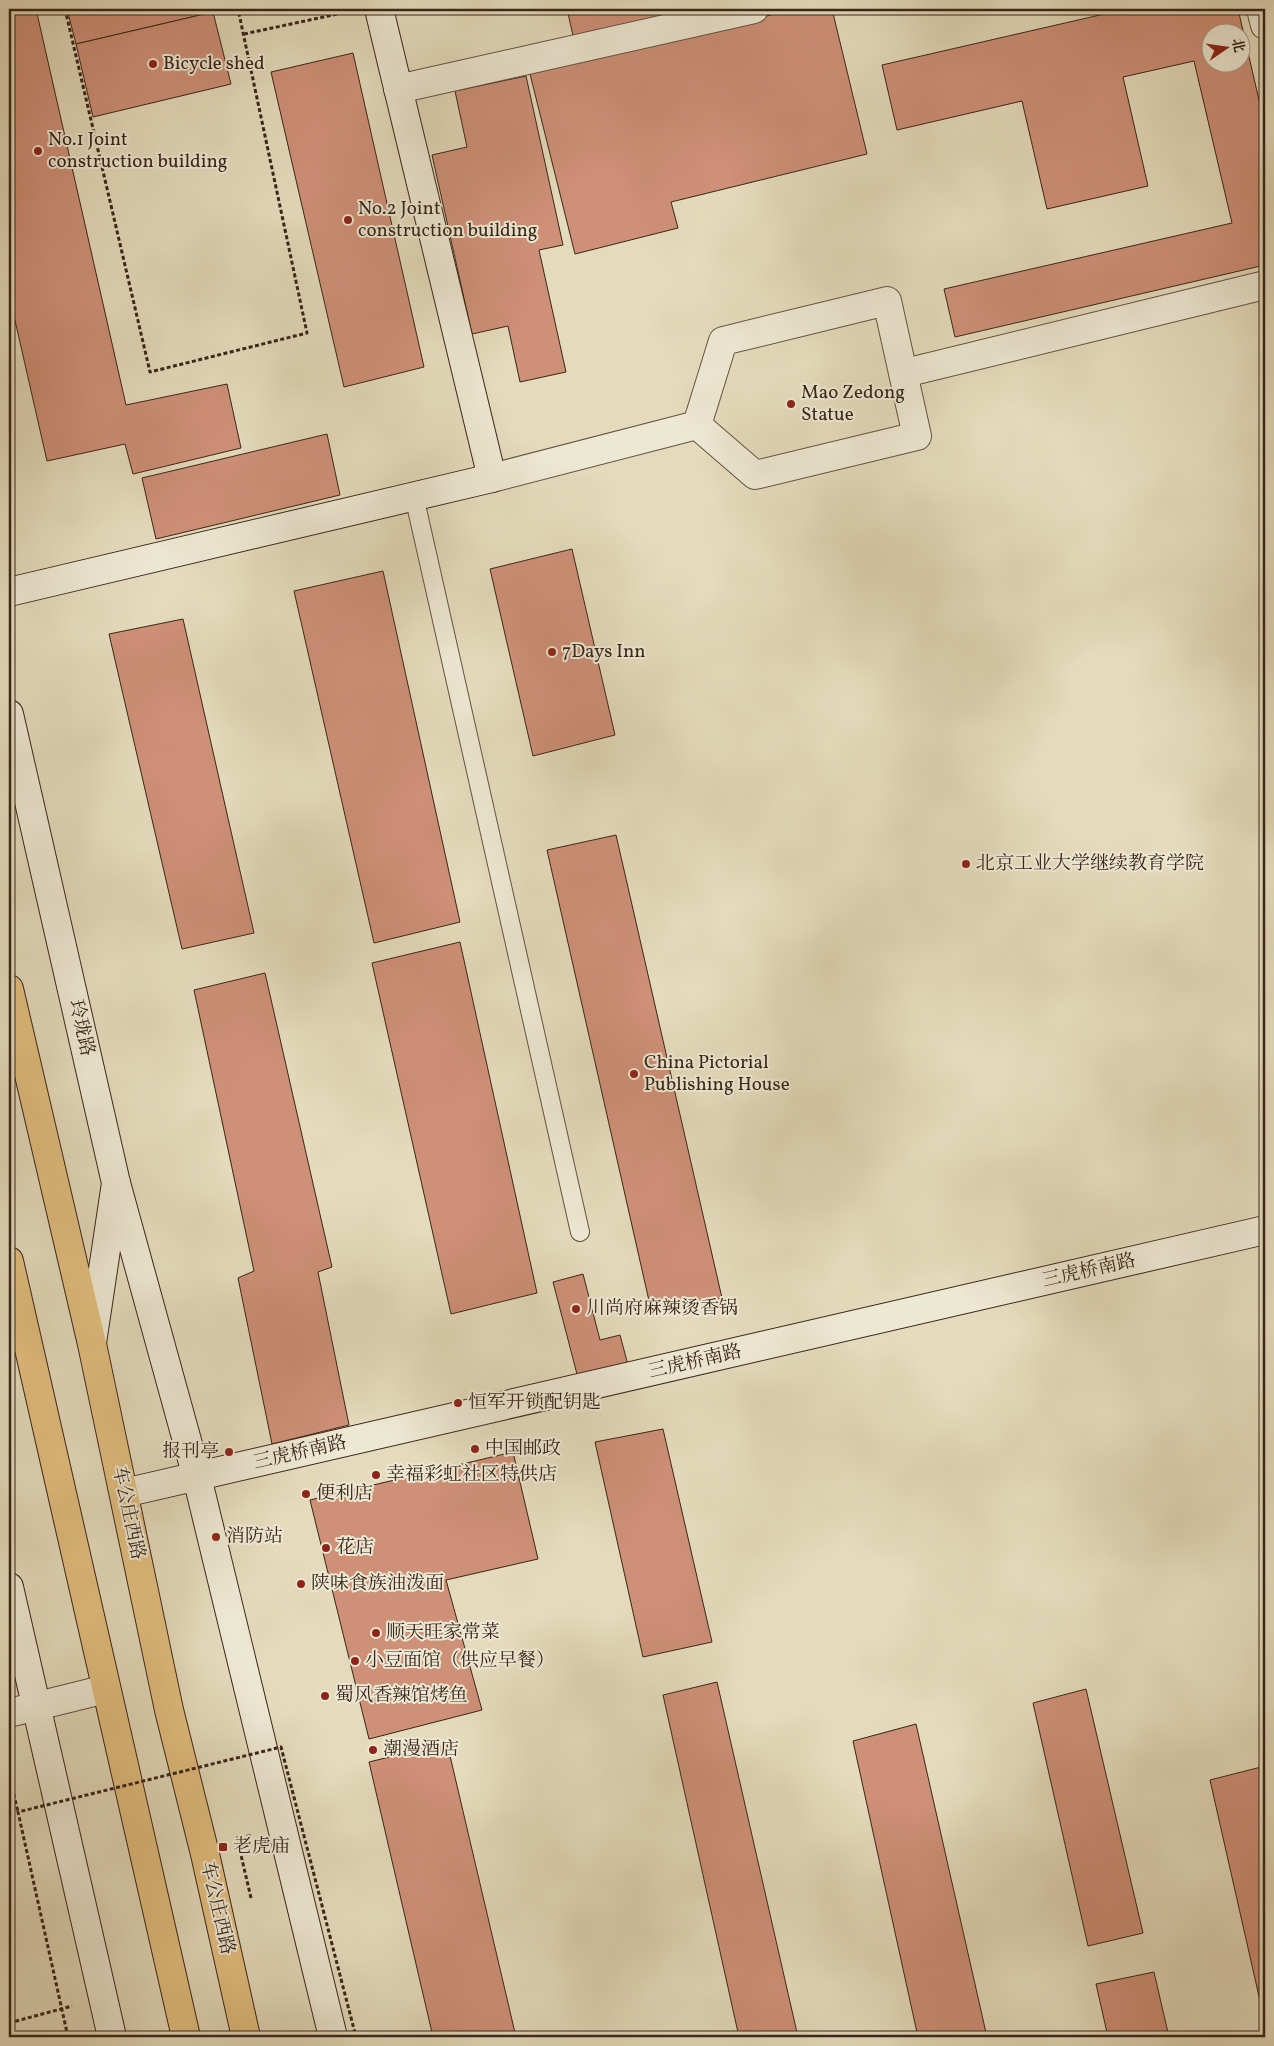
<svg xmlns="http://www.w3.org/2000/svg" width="1274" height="2046" viewBox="0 0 1274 2046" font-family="Vollkorn,'Noto Serif SC',serif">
<rect width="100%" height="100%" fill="#e4dbbc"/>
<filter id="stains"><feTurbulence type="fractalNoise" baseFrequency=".004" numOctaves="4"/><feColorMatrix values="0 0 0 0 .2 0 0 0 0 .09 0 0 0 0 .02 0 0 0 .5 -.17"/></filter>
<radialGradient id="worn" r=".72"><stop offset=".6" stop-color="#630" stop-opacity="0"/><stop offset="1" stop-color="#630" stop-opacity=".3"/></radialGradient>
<g fill="#ce9077" stroke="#39251a" fill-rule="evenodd">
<polygon points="9,9 36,9 126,405 227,384 241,448 133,474 125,444 47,461 9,294"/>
<polygon points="67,9 212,9 213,12 76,44"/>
<polygon points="567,9 703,9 574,40"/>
<polygon points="795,9 832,9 867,154 671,202 678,228 575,254 530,74"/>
<path d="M 1126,9 L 1238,9 L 1265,126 L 1265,265 L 955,337 L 944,289 L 1232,223 L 1194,61 L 1123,77 L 1148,186 L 1047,209 L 1022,101 L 897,130 L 882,65 ZM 1212,32 L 1242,32 L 1242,62 L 1212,62 Z"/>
<polygon points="213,12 231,84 93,117 76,44"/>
<polygon points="353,53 424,367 344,387 271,72"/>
<polygon points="526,76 563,245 539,250 566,372 520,382 508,326 472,334 432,155 467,147 455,91"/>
<polygon points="327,434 340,495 156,539 142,478"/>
<polygon points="572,549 615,735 533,756 490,569"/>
<polygon points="383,571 460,922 374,943 294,591"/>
<polygon points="183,619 254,933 182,949 109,634"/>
<polygon points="616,835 722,1298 652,1314 547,850"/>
<polygon points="460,942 537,1293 451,1314 372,963"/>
<polygon points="265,973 332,1267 318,1272 349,1425 272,1444 238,1278 254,1271 194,990"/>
<polygon points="583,1274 600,1340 620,1335 628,1365 578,1378 553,1282"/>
<polygon points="663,1429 712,1642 643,1657 595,1442"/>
<polygon points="513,1452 538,1559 446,1580 482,1710 369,1739 310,1500"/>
<polygon points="717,1682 798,2037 739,2037 663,1695"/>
<polygon points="1086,1689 1143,1933 1088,1946 1033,1703"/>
<polygon points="916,1724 987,2037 918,2037 853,1741"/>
<polygon points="447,1743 516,2037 433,2037 369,1762"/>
<polygon points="1265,1766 1265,2023 1210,1780"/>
<polygon points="1154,1972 1169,2037 1108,2037 1096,1984"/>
</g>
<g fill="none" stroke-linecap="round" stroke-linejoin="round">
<g stroke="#645242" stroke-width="20">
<polyline id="lane" points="414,496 580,1232"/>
</g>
<g stroke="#645242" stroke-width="30">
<g id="street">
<polyline points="1261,9 1265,25"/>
<polyline points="398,89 754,9"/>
<polygon points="887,301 917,436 755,475 697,425 723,341"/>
<polyline points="905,373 1265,285"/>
<polyline points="492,478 697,425"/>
<polyline points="9,1713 106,1689"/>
</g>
</g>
<g stroke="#39251a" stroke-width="30">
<g id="secondary">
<polyline points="9,592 492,478 379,9"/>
<polyline points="9,714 116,1183 92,1343"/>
<polyline points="116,1183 197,1477 333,2037"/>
<polyline points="124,1493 1265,1230"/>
<polyline points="9,1587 112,2037"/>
</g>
</g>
<g stroke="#39251a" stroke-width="30">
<g id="primary">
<polyline points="9,989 92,1344 169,1710 205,1854 246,2037"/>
<polyline points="9,1261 186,2037"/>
</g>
</g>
<g stroke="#39251a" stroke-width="3" stroke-dasharray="4 2.5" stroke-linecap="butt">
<polyline points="65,9 150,372 307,333 238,9"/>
<polyline points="244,34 347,12"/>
<polyline points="9,1775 18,1812"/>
<polyline points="251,1898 237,1838 253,1835"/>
<polyline points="9,2023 72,2006"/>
</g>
<use href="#lane" stroke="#ede8d3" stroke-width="18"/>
<use href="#street" stroke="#ede8d3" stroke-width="28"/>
<use href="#secondary" stroke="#ede8d3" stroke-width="28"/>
<use href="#primary" stroke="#e2be7e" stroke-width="28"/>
<polyline stroke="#39251a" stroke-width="3" stroke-dasharray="4 2.5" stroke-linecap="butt" points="68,2037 18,1812 281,1747 356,2037"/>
</g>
<g fill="#8f2418" stroke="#ede8d3" stroke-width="2">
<circle cx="153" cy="64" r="5"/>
<circle cx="38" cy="151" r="5"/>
<circle cx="348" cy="220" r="5"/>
<circle cx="791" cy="404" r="5"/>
<circle cx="552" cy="652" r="5"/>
<circle cx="966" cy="864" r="5"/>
<circle cx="634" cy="1074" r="5"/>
<circle cx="576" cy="1309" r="5"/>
<circle cx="458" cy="1403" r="5"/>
<circle cx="475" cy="1449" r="5"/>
<circle cx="229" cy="1452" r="5"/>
<circle cx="376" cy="1475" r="5"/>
<circle cx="306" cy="1494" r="5"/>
<circle cx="216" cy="1537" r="5"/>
<circle cx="326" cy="1548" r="5"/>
<circle cx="301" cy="1584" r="5"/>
<circle cx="376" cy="1633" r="5"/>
<circle cx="355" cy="1661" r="5"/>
<circle cx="325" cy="1696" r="5"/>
<circle cx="373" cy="1750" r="5"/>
<rect x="218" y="1842" width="10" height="10" rx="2.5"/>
</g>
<g text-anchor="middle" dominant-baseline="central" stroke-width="4" stroke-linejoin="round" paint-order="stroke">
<g font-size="19" fill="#39251a" stroke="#ede8d3" text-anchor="start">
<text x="163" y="64">Bicycle shed</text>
<text x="48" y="140">No.1 Joint<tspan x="48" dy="22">construction building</tspan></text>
<text x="358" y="209">No.2 Joint<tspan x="358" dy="22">construction building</tspan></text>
<text x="801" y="393">Mao Zedong<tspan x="801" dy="22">Statue</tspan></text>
<text x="562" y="652">7Days Inn</text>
<text x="976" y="864">北京工业大学继续教育学院</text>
<text x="644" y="1063">China Pictorial<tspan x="644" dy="22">Publishing House</tspan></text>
<text x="586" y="1309">川尚府麻辣烫香锅</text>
<text x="468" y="1403">恒军开锁配钥匙</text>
<text x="485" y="1449">中国邮政</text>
<text x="219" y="1452" text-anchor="end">报刊亭</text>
<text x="386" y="1475">幸福彩虹社区特供店</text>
<text x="316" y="1494">便利店</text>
<text x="226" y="1537">消防站</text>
<text x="336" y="1548">花店</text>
<text x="311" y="1584">陕味食族油泼面</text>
<text x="386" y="1633">顺天旺家常菜</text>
<text x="365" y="1661">小豆面馆（供应早餐）</text>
<text x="335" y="1696">蜀风香辣馆烤鱼</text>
<text x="383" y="1750">潮漫酒店</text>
<text x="233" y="1847">老虎庙</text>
</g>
<g font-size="19" fill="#39251a" stroke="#ede8d3">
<text transform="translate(81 1028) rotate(77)">玲珑路</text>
<text transform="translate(1089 1271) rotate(-13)">三虎桥南路</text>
<text transform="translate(695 1362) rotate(-13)">三虎桥南路</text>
<text transform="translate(300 1453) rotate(-13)">三虎桥南路</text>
<text transform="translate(128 1513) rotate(78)">车公庄西路</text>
<text transform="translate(217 1908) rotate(77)">车公庄西路</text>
</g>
</g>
<rect width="1274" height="2046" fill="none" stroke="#e4dbbc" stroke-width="30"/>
<rect x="10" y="10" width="1254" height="2026" fill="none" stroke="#39251a" stroke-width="2.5"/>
<rect x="15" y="15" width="1244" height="2016" fill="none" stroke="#39251a"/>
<g transform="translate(1226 48) rotate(77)"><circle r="24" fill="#ede8d3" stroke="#a59a89"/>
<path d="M0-4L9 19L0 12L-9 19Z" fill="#8f2418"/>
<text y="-8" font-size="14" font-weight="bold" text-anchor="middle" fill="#39251a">北</text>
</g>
<rect width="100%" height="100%" filter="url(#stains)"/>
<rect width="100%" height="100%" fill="url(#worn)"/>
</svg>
